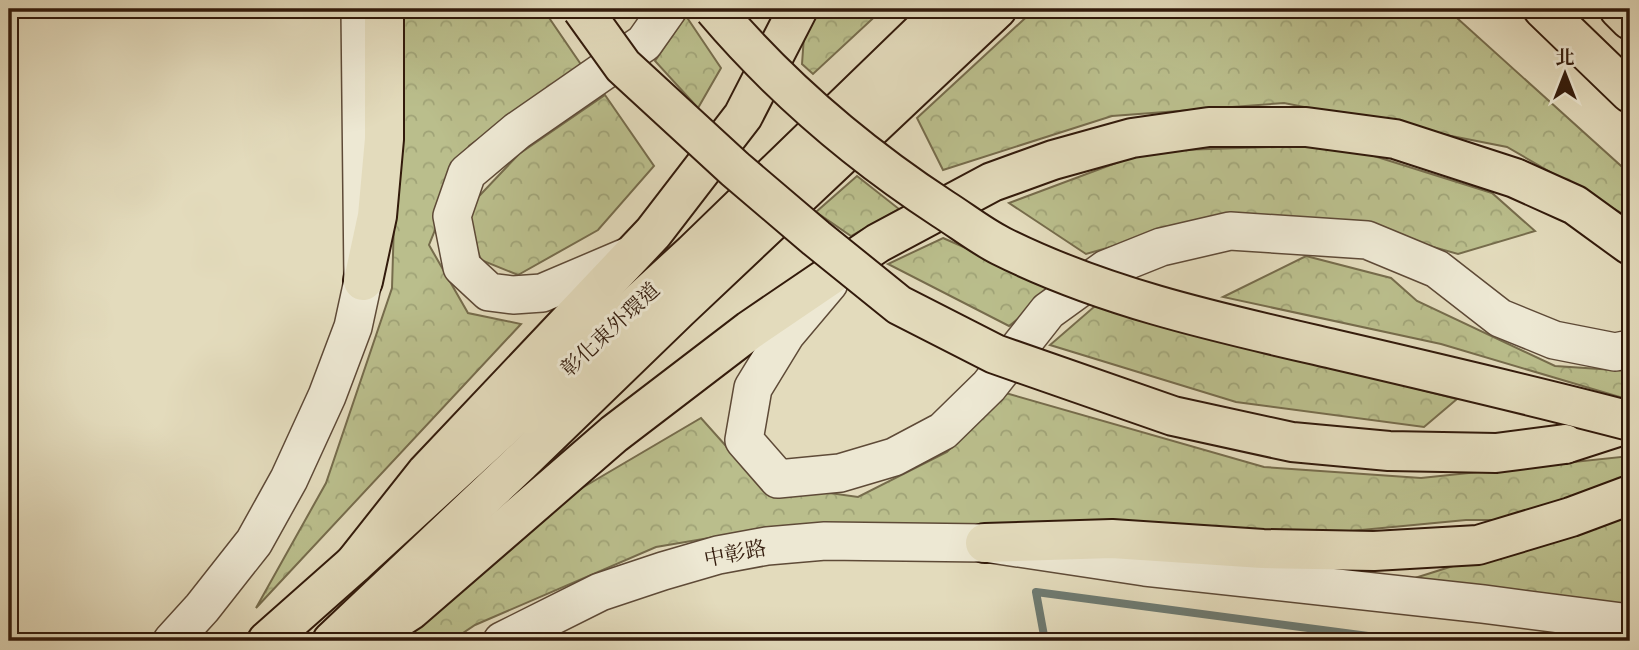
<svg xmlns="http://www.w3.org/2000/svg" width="1639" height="650" viewBox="0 0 1639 650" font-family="'Gentium Book Plus','Noto Serif TC',serif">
<defs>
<pattern id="forest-crowns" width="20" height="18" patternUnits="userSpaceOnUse" patternTransform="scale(1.75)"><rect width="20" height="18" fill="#babe8c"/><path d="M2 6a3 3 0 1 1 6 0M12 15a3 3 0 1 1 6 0" fill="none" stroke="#a0a377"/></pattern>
</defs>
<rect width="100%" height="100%" fill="#e3dbbc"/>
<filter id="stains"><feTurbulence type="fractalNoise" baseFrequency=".00286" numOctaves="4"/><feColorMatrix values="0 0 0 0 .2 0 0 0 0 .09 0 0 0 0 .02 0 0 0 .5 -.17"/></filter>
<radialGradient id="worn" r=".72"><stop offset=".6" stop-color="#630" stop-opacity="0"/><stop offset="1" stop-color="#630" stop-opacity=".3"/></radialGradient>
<g fill="url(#forest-crowns)" stroke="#766c4c" stroke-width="2">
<polygon points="397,9 543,9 582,66 469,146 429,245 468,313 521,324 256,608 326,483 392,288 398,87"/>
<polygon points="815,9 883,9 813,74 802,64 804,36"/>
<polygon points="1035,9 1447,9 1630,174 1630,218 1507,147 1284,103 1112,116 943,170 917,118"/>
<polygon points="686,16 721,68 698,108 655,61"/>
<polygon points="605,95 654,166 598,230 518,275 481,260 463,213 519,154"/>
<polygon points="1339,145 1492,193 1535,231 1458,254 1376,231 1167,231 1086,254 1009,203 1148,151"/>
<polygon points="857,176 899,209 851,236 816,212"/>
<polygon points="943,238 1057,288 1009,326 888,264"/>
<polygon points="1306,256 1391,278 1417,301 1555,366 1630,371 1630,395 1623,398 1441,344 1223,297"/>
<polygon points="1095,306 1457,399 1424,427 1236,402 1050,345"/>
<polygon points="1002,392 1264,467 1421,478 1630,456 1630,490 1514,520 1466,520 1351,531 1050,532 768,528 656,547 475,625 451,641 387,641 570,495 701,418 759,483 858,497 947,452"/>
<polygon points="1630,510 1630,612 1396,584"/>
</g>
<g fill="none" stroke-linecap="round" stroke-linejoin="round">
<polyline stroke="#6e7a71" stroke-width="8" points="1045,641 1036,592 1406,641"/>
<g stroke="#5e4a37" stroke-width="40">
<g id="minor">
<polyline points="629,256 542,293 513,295 489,292 462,267 452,216 467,173 517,131 644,43 668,9"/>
<polyline points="829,283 786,334 753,388 744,440 778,479 840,473 894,457 943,431 989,386 1048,311 1106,269 1161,247 1230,231 1367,240 1437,269 1500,318 1554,340 1615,352 1630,349"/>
<polyline points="172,641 202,608 254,542 289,479 327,396 353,327 363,281 360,9"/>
<polyline points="502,641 600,592 663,571 718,555 767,546 825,541 985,543 1145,567 1483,604 1630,623"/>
</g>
</g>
<g stroke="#321a0b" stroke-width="42">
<g id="major">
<polyline points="267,641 354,564 693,253 945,9"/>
<polyline points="332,641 520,463 679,309 997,9"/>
</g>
</g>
<g stroke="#321a0b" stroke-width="42">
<g id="highway">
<polyline points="1543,9 1630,93"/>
<polyline points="1619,9 1630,20"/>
<polyline points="363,281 377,216 384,139 384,9"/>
<polyline points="1565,444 1630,423"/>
<polyline points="985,543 1112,539 1263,549 1374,551 1478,545 1571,517 1630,495"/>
<polyline points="354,564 426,473 653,233 743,116 798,9"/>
<polyline points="363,641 411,610 614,434 750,330 878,243 992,182 1053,160 1132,138 1209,127 1306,127 1395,139 1515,178 1575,205 1630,245"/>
</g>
</g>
<use href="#minor" stroke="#ede8d3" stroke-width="37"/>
<use href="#major" stroke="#e3dbbc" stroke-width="38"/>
<use href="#highway" stroke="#e3dbbc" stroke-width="38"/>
<g stroke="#321a0b" stroke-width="42" stroke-linecap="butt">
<g id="highway-bridge">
<polyline points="582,9 623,66 735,169 816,238 899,305 995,354 1173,416 1292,442 1389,451 1496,453 1565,444"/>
<path d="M 714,9 C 781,88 856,152 943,209 C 962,221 981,236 1001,246 C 1105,298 1220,323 1333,349 C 1432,372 1531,395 1630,421"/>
</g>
</g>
<use href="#highway-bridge" stroke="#e3dbbc" stroke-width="38"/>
</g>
<g text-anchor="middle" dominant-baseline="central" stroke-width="6" stroke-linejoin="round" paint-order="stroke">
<g font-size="21" fill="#321a0b" stroke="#ede8d3">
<text transform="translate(610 329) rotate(-43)">彰化東外環道</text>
<text transform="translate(735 553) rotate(-11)">中彰路</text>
</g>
</g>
<rect width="1639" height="650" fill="none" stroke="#e3dbbc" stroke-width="35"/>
<rect x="10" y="10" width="1618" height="629" fill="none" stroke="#321a0b" stroke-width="3.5"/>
<rect x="18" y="18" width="1604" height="615" fill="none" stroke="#321a0b" stroke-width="2"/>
<g transform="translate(1565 74)" stroke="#ede8d3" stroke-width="5" paint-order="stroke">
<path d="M0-5L12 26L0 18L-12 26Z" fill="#321a0b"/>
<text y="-10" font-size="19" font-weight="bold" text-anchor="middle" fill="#321a0b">北</text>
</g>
<rect width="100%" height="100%" filter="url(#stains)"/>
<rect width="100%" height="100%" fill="url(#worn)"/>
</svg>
